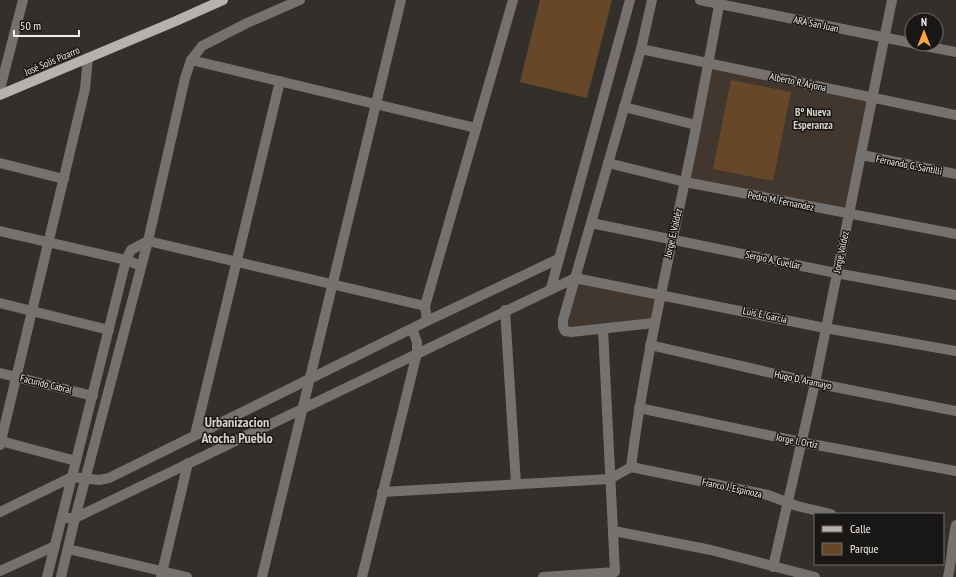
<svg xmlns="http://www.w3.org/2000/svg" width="956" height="577" viewBox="0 0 956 577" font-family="'PT Sans Narrow',sans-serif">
<rect width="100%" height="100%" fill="#332f2a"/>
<g fill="#41372e">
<polygon points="709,63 871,99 848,212 686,181"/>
<polygon points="575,279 659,294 654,323 566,330"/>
</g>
<g fill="#664828">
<polygon points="540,0 612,0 587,98 520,82"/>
<polygon points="731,80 791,92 773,181 713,169"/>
</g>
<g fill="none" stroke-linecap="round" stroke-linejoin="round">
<g stroke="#74716f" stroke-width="10">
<polyline points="652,0 641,49 563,320 563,327 565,331 571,332 654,323"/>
<polyline points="700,0 912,43"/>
<polyline points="915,44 956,52"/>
<polyline points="641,49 956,115"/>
<polyline points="191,60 476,128"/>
<polyline points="0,89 23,0"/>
<polyline points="624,107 696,125"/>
<polyline points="862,155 956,174"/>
<polyline points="0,163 64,179"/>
<polyline points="608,163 685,182 956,234"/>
<polyline points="591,223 836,273 956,295"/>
<polyline points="0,231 126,260 141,266"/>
<polyline points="551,288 630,0"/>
<polyline points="0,303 109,330"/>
<polyline points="505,310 516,484"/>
<polyline points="427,321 425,306 513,0"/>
<polyline points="650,345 815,383 956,411"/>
<polyline points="0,373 93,396"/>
<polyline points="639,408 801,442 956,471"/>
<polyline points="195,435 280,81"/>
<polyline points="1,441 76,461"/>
<polyline points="0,445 85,89 88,58"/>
<path d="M 631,467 C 643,370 665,276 685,181 C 698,121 709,60 720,0"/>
<polyline points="631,467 768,495 797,506 831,514"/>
<polyline points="382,492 610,479 631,467"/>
<polyline points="0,512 72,477 99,480 109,478 427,321 558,259"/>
<polyline points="62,518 75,518 575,278 825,328 956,351"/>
<polyline points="614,531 711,550 815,577"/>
<polyline points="68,549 187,577"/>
<polyline points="773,567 815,383 892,0"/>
<polyline points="0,571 55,546"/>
<polyline points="47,577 126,260 131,250 148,241 425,306"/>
<polyline points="61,577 75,518 148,241 185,78 191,60 202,46 247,23 300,0"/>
<polyline points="161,577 188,463"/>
<polyline points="262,577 401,0"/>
<polyline points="362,577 417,353 417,342 412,329"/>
<polyline points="543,577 615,572 603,329"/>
<path d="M 948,577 C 952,560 952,542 956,525"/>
</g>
<polyline stroke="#b7b2ad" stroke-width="10" points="0,95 176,21 223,0"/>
</g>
<g text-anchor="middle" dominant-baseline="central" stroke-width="3" stroke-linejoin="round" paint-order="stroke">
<g font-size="10" fill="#f3efec" stroke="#191715">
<text transform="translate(816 24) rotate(12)">ARA San Juan</text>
<text transform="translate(52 61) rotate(-23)">José Solís Pizarro</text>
<text transform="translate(798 82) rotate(12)">Alberto R. Arjona</text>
<text transform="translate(909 165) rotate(11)">Fernando G. Santilli</text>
<text transform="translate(781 201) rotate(11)">Pedro M. Fernandez</text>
<text transform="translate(673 233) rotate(-77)">Jorge E. Valdéz</text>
<text transform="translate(841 252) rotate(-78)">Jorge Valdez</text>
<text transform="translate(773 260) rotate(12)">Sergio A. Cuellar</text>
<text transform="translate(765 315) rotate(12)">Luis E. García</text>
<text transform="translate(803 380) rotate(12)">Hugo D. Aramayo</text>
<text transform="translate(46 384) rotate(14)">Facundo Cabral</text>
<text transform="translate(797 441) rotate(11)">Jorge I. Ortiz</text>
<text transform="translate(732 488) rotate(12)">Franco J. Espinoza</text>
</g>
<g font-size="11" font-weight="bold" fill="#d6d0ca" stroke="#191715">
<text x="813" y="112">Bº Nueva<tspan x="813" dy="13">Esperanza</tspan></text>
</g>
<g font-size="14" font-weight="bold" fill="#d6d0ca" stroke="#191715">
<text x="237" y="422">Urbanizacion<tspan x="237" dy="16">Atocha Pueblo</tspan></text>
</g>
</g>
<rect x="814" y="513" width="130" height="52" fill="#191715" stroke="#706d6b"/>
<rect x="822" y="526" width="20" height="6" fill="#b7b2ad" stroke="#706d6b"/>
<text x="850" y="533" font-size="12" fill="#f3efec">Calle</text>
<rect x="822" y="543" width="20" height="12" fill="#664828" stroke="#706d6b"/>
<text x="850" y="553" font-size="12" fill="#f3efec">Parque</text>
<g transform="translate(924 32)"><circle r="19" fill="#191715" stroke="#706d6b"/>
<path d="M0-3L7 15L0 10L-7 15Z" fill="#f5a345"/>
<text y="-6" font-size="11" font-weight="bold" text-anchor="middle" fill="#f3efec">N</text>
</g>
<path d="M14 30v6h65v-6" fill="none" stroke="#f3efec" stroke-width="2"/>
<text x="20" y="30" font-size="12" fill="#f3efec" stroke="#191715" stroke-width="3" paint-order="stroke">50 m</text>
</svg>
